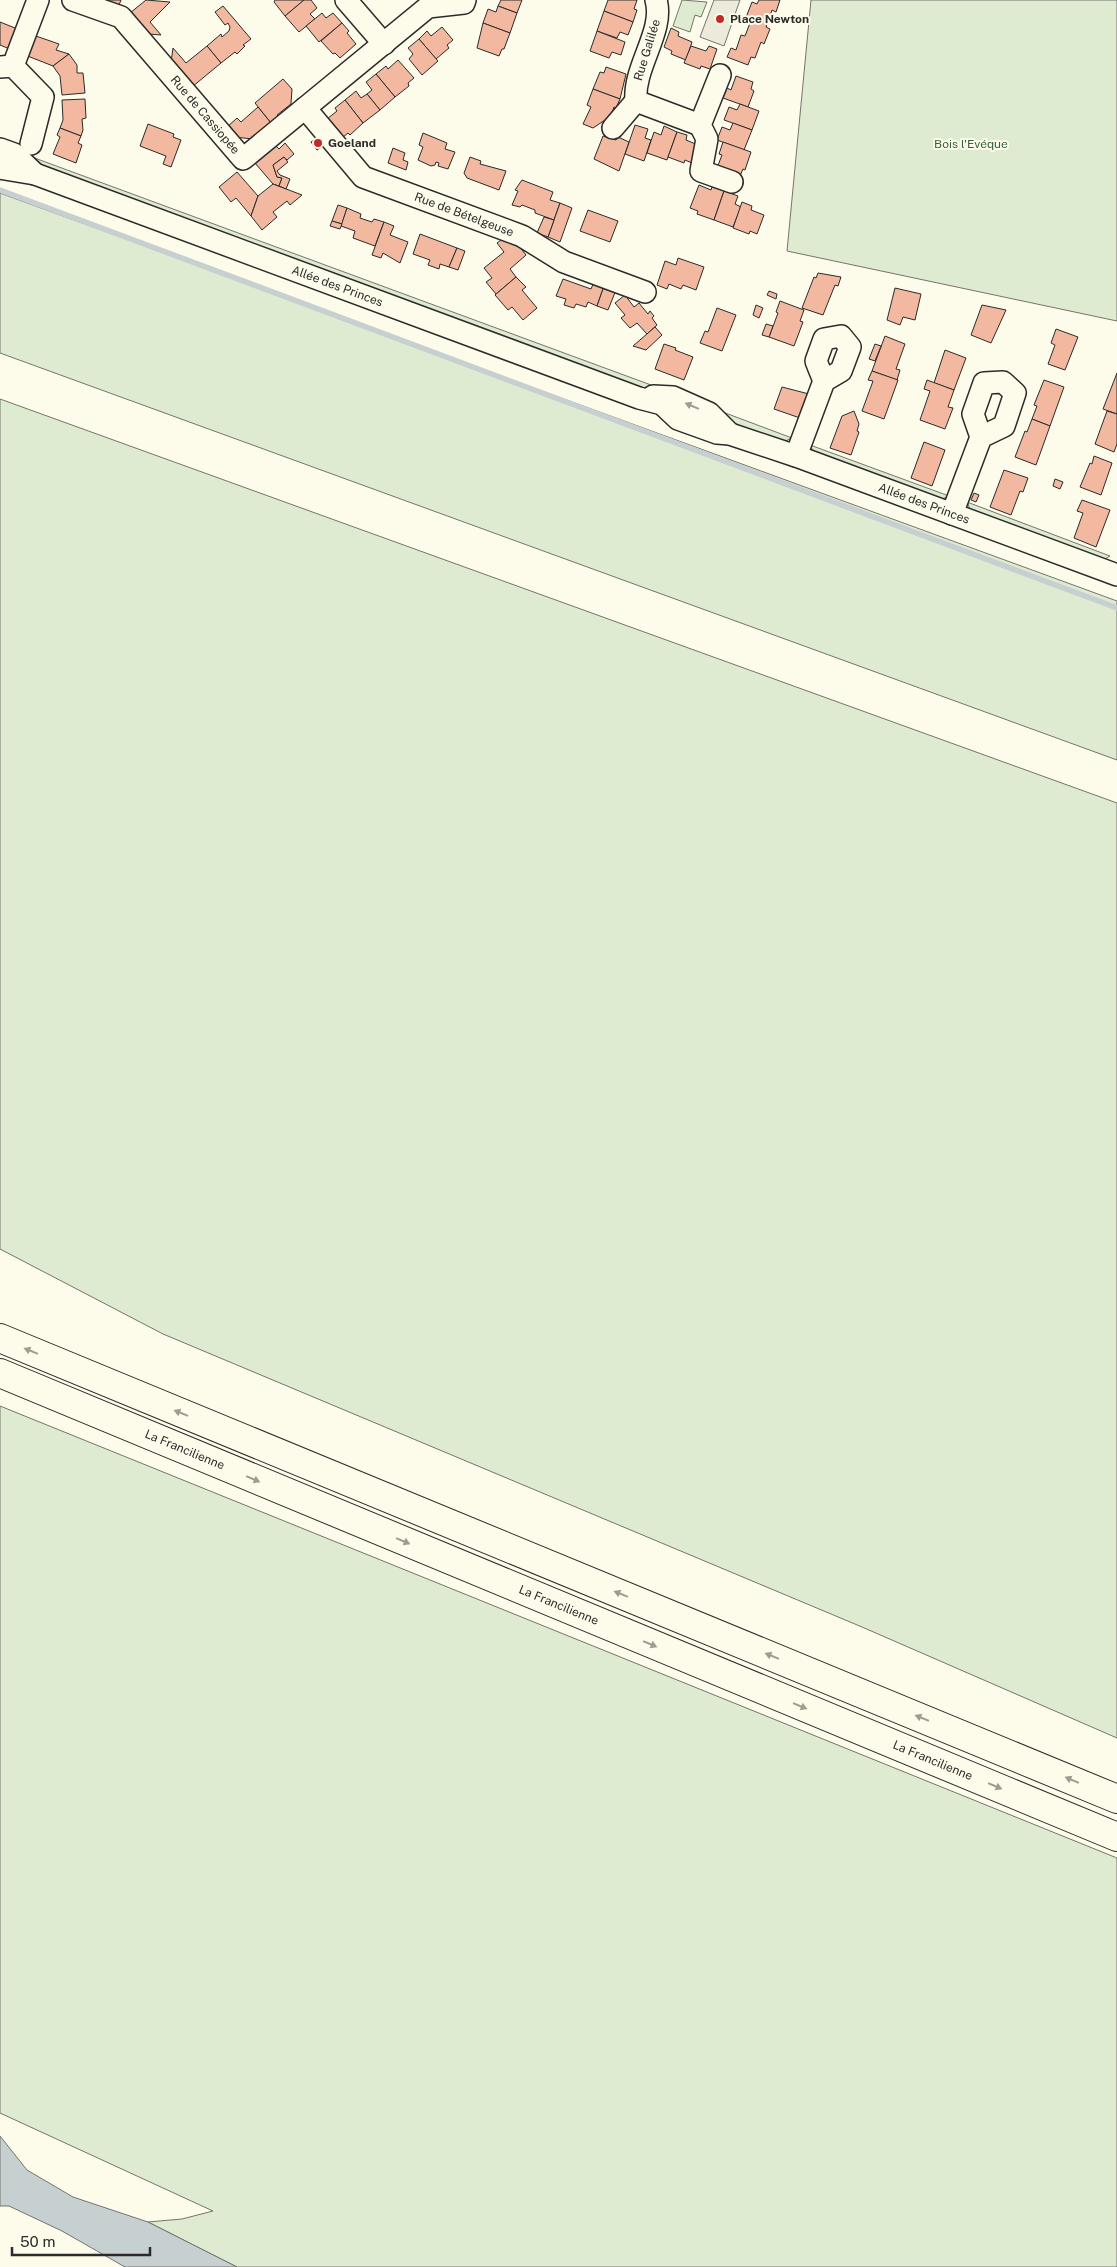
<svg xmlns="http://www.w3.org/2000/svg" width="1117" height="2267" viewBox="0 0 1117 2267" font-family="'Public Sans',sans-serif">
<rect width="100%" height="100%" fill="#fdfbea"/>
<g fill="#deebd1" stroke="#74746e">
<polygon points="682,0 707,2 701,17 695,15 690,32 673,26"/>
<polygon points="811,0 1117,0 1117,321 787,251"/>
<polygon points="21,153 670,392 642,390 37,166"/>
<polygon points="0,193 1117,601 1117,760 0,353"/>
<polygon points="0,399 1117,803 1117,1738 862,1627 163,1334 0,1249"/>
<polygon points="712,408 792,438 783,442 735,427"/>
<polygon points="810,445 949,496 942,499 813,451"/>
<polygon points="967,502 1110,556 1105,559 970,509"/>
<polygon points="0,1406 1117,1858 1117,2267 237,2267 148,2222 182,2219 213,2211 0,2113"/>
</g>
<polygon fill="#eceadb" stroke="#74746e" points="714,0 740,0 724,46 700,37"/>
<polygon fill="#c7d0d0" stroke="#74746e" points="0,2136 27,2170 73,2197 148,2222 237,2267 125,2267 62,2231 9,2206 0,2206"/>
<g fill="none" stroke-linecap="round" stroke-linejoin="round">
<polyline stroke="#c7d0d0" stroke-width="5.5" points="0,190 1117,608"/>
</g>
<g fill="#f2b8a0" stroke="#2b2b2b">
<polygon points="105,0 121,0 119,5"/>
<polygon points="146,0 170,2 150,22 161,35 148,34 130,13"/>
<polygon points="275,0 304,0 285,16 274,2"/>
<polygon points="304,0 311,0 317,8 310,14 315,19 299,32 285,16"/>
<polygon points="501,0 522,0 517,13 498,6"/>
<polygon points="608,0 637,0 634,9 637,10 633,22 604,11"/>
<polygon points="759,0 780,0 776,12 772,10 766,27 770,29 764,44 761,42 755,58 751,57 748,65 727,57 731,48 736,50 741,35 745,36 750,23 745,20 752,2 757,4"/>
<polygon points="223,6 251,39 243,45 245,46 237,54 235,52 221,63 207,46 221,34 222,37 229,31 230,27 228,23 225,25 215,12"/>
<polygon points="498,6 517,13 510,33 483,23 488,9 496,12"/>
<polygon points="604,11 633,22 628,35 620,32 617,38 597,31"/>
<polygon points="322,13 326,18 333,13 342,23 319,42 306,26"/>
<polygon points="0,22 20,30 12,50 0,45"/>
<polygon points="342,23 349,31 347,33 356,44 340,58 335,53 333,54 321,41"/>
<polygon points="483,23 510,33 504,49 502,49 499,56 477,48"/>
<polygon points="442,27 453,40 447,45 449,48 436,59 419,39 427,31 431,36"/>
<polygon points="671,28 679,32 678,36 692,42 686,60 671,54 672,51 664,47"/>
<polygon points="597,31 625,42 621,55 612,52 609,58 590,51"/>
<polygon points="33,35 59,44 56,50 69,54 53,66 25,55"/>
<polygon points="419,39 438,61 422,75 409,59 413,54 408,48"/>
<polygon points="207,46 221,63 192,87 171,62 173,48 186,63"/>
<polygon points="691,46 706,51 709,46 717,49 710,69 701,66 700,69 684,63"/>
<polygon points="69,54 77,65 77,73 83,73 85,93 62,95 60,76 53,66"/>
<polygon points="398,60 414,78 408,83 409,86 395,97 376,74 386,66 388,69"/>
<polygon points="606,67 626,74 620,99 593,89 600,72 604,73"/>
<polygon points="376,74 395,97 380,110 367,94 372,90 366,82"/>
<polygon points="736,76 753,82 751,89 754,91 748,107 723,98 727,88 731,90"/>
<polygon points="283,79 292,89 291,104 277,115 279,117 271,123 255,103"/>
<polygon points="593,89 620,99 616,108 614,107 609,121 605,120 593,128 583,124 591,107 587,105"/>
<polygon points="356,91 361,98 367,94 380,110 363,123 345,100"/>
<polygon points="85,99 86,118 82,119 83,130 81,136 60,128 63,120 62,100"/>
<polygon points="345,100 363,123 350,135 348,133 342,138 327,119 337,111 335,108"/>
<polygon points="740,104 759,111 752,130 724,120 729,107 737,110"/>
<polygon points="258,107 271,123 253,139 234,137 226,128 237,118 241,122"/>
<polygon points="733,123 752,130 744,150 717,140 722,127 730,130"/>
<polygon points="148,124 174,134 173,137 181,140 171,167 163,164 166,156 140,146"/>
<polygon points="635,125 648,129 645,138 651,140 644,161 625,154"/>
<polygon points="664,126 677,132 667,160 647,153 654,132 661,135"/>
<polygon points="60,128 81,136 78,143 82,145 76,163 53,154 60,137 57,135"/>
<polygon points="677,132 687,135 686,140 698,145 692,163 685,160 684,163 668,157"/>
<polygon points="423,133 447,143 445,149 455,152 448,169 438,166 439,163 436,162 435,165 431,166 418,160 423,147 419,145"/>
<polygon points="319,136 325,144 317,150 311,142"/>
<polygon points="603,136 616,140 618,137 629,142 619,171 594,159"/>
<polygon points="723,142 751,152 745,170 743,169 740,176 717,168 722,155 719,154"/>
<polygon points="285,143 294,154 287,160 284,157 273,165 277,177 282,178 279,186 273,184 255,163 276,146 279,149"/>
<polygon points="393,148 405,153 403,160 408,162 406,170 388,163"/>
<polygon points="284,157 288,162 277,171 280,175 290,179 286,189 279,186 282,178 277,177 273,165"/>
<polygon points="470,157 481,161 480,164 506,171 499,190 467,178 464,173"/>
<polygon points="237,172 258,196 251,216 236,198 231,202 219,187"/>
<polygon points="522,180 553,192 550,200 560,203 554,220 535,213 535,210 522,205 520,207 512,205 518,191 515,190"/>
<polygon points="273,184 302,195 290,205 287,201 273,212 277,217 262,230 251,216 258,196"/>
<polygon points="699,185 711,190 712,187 724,191 714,220 697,214 698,211 690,208"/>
<polygon points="724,191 738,196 735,204 741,207 733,227 714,220"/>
<polygon points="742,202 752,206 751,210 764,215 757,234 750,231 749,234 733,228"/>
<polygon points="560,203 572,208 560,242 548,237"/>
<polygon points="338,205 347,208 342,224 332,221"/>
<polygon points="347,208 361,214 360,218 372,222 374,219 384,222 375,246 353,238 355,231 341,226"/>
<polygon points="588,210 618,221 610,242 580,231"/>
<polygon points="544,217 554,220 548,237 537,233"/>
<polygon points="332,221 342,224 340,229 330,226"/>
<polygon points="384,222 394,226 390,235 408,242 400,263 383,253 381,258 372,255"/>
<polygon points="420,234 457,248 449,267 440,264 439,269 428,265 430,260 413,254"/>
<polygon points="505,237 515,241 526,255 510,269 516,277 496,294 486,282 492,278 484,268 504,252 497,243"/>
<polygon points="457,248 465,251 458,270 449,267"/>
<polygon points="678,258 704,267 696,290 683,285 681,289 669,284 667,289 657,285 665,261 676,265"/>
<polygon points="818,273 841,277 838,286 835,285 823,315 802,308 814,277 816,278"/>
<polygon points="516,277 526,287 522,290 537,308 523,320 512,307 508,310 495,295"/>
<polygon points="563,279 591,289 594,282 604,286 597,306 588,302 586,307 576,304 574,308 564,305 566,299 556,296"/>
<polygon points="604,286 616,290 608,310 597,306"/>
<polygon points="895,288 921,294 915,320 903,317 900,325 887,320"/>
<polygon points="769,291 777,294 776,299 767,295"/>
<polygon points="625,295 634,307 639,303 648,314 650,311 654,316 652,318 657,325 647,334 637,323 630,328 621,318 625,315 615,303"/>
<polygon points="780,301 804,310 800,321 803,322 794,346 769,337 778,313 776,312"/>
<polygon points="756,305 763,308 759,318 753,315"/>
<polygon points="982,305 1006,310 991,343 971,335"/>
<polygon points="717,308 736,315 722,351 700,343 705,331 708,332"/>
<polygon points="766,324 773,326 769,337 762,335"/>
<polygon points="655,327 662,335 646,350 633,346"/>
<polygon points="1056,329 1078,337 1065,370 1048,364 1055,345 1051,343"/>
<polygon points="885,336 905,344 896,369 900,370 897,380 872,371"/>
<polygon points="664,344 676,348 675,350 693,357 684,380 655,369"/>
<polygon points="875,344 881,346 875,361 869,359"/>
<polygon points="945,350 966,358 954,390 934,383"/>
<polygon points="872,371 898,380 884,419 862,411 873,381 868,380"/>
<polygon points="1117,373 1117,414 1103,409"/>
<polygon points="927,380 954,390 948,407 953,408 945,429 920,420 930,391 924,389"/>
<polygon points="1044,380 1064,387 1050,426 1032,419 1037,406 1034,405"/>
<polygon points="782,387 809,394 800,418 774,409"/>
<polygon points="854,411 859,424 857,431 859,432 851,455 830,448 842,416"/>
<polygon points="1107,411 1117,414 1117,444 1114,452 1095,444"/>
<polygon points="1032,419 1050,426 1036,465 1015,457 1025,431 1027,432"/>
<polygon points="924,442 945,450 932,486 911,478"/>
<polygon points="1094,456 1112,463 1101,495 1080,487 1090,463 1092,464"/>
<polygon points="1004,470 1028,478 1023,492 1020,491 1011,515 990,507"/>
<polygon points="1055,479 1063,482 1060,489 1053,486"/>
<polygon points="974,493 979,495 976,502 971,500"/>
<polygon points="1082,500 1110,510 1096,547 1074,538 1083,513 1077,511"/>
</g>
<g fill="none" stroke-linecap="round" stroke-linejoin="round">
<g stroke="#2b2b2b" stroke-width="24">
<g id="minor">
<path id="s1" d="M 73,0 L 121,17 L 243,159 L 428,7 L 464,3 L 465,0"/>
<polyline points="346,0 384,44"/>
<path d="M 656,0 C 665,31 633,67 636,101 L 700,125"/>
<polyline points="13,66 38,0"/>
<polyline points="0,67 13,66 43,97 31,144"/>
<polyline points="720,75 700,125 707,139 701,171 732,182"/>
<path id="s2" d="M 305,108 L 363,177 L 522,236 L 564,262 L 645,292"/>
<polyline points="613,128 636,101"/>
<polyline points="0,149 14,154 35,174"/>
<path id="s3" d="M 0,168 L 35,174 L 639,398 L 662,404 L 678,419 L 717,433 L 730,434 L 796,456 L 1117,575"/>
<polyline points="653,396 673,397 709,413 730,434"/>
<polyline points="796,456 824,381 841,371 850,347 841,336 824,339 816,361 824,381"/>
<polyline points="952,514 981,437 1004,426 1015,393 1003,382 984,383 973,414 981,437"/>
</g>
</g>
<g stroke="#2b2b2b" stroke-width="30">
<g id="highway">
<polyline points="0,1338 1117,1799"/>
<path id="s4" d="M 0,1373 L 1117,1837"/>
</g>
</g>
<use href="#minor" stroke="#fdfbea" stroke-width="21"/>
<use href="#highway" stroke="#fdfbea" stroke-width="28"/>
</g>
<defs><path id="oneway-solid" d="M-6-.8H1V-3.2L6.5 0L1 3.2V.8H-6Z" transform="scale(1.25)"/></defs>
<g fill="#9e9d94">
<use href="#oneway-solid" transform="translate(692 406) rotate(-157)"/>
<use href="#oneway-solid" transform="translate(31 1351) rotate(-158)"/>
<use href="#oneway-solid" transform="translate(181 1413) rotate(-158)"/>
<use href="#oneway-solid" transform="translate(253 1479) rotate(23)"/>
<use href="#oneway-solid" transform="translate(403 1541) rotate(23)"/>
<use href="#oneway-solid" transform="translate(621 1594) rotate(-158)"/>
<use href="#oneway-solid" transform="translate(650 1644) rotate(23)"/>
<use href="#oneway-solid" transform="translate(772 1656) rotate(-158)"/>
<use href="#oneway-solid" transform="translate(800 1706) rotate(22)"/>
<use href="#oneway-solid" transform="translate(922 1718) rotate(-158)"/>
<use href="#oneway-solid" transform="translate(1072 1780) rotate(-157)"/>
<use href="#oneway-solid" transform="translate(995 1786) rotate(23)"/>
</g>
<g fill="#c62828" stroke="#fdfbea" stroke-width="2">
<circle cx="720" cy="19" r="5"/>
<circle cx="318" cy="143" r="5"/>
</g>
<g text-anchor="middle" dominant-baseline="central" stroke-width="4" stroke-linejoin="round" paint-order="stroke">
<g font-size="12" font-weight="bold" fill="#2b2b2b" stroke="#fdfbea" text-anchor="start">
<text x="730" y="19">Place Newton</text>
<text x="328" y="143">Goeland</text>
</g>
<g font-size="12" fill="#2b2b2b" stroke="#fdfbea">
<text transform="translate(647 50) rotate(-73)">Rue Galilée</text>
<text stroke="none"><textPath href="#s1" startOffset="180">Rue de Cassiopée</textPath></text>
<text stroke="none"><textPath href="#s2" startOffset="198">Rue de Bételgeuse</textPath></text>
<text stroke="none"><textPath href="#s3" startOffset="358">Allée des Princes</textPath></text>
<text stroke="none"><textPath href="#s3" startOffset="986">Allée des Princes</textPath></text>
<text stroke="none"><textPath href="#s4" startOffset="200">La Francilienne</textPath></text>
<text stroke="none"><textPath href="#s4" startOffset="605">La Francilienne</textPath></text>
<text stroke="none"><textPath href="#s4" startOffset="1010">La Francilienne</textPath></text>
</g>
<g font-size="12" fill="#34623c" stroke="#fdfbea">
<text x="971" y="144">Bois l'Evéque</text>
</g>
</g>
<path d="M12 2247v8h138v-8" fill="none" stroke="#2b2b2b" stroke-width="2.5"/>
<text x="20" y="2247" font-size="15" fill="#2b2b2b" stroke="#fdfbea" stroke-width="4" paint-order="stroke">50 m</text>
</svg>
